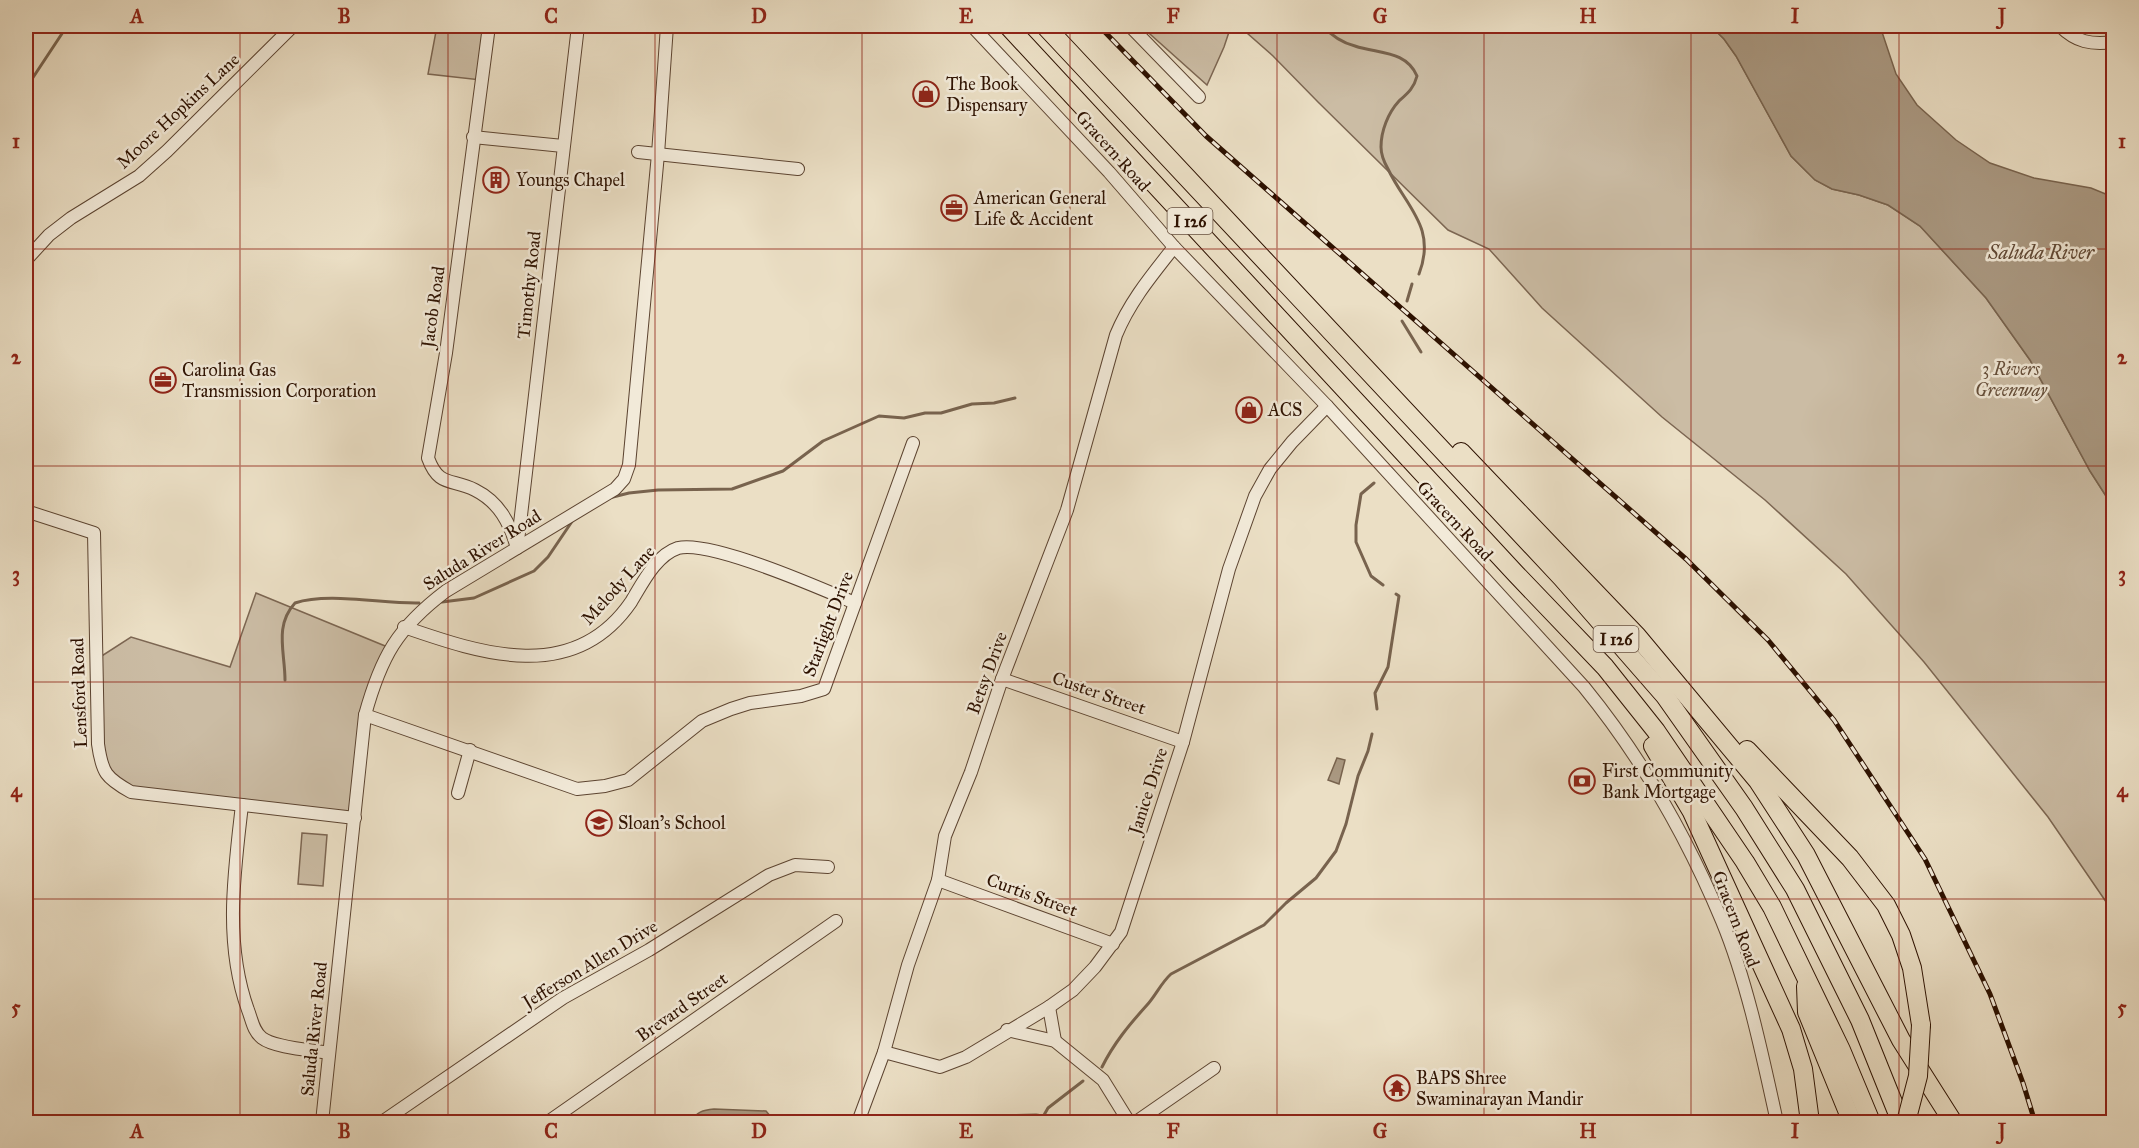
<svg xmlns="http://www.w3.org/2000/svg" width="2139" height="1148" viewBox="0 0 2139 1148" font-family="'IM FELL Great Primer',serif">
<rect width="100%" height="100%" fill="#ebdfc5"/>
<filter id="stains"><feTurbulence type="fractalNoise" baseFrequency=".00333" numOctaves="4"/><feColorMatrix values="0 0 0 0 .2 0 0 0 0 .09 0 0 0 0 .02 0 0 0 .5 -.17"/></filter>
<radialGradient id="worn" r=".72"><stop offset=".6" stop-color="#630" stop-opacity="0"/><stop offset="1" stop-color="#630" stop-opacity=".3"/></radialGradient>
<g fill="#cbbca4" stroke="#7c6652" stroke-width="1.5">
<polygon points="437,26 489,26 481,80 428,74"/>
<polygon points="1141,26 1231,26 1224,47 1207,85"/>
<polygon points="1239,26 1711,26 1724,39 1736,56 1791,156 1815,180 1832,189 1859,195 1888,205 1920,226 1986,298 2030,360 2090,471 2113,507 2113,912 2048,817 1924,662 1846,574 1765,500 1662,417 1542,308 1489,249 1448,230 1318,102 1273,56"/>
<polygon points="256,593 390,648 371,692 355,818 131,792 102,767 97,659 131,637 230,667"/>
<polygon points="302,833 327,835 323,886 298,884"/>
</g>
<g fill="#aa9982" stroke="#78634e" stroke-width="1.5">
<polygon points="1711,26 1880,26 1896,74 1917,105 1956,140 1990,163 2034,178 2091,188 2113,197 2113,507 2090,471 2030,360 1986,298 1920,226 1888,205 1859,195 1832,189 1815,180 1791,156 1736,56 1724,39"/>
<polygon points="1337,758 1345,760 1339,784 1328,780"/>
<path d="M 714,1109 L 766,1111 L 771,1117 L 771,1122 L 691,1122 C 696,1112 703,1110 714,1109 Z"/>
</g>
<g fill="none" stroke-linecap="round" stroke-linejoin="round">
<g stroke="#78634e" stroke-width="3">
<path d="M 1323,26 C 1331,35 1343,43 1355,46 C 1378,54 1406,50 1417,76 C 1414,88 1408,93 1399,101 C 1388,113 1381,131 1381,147 C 1381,156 1384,162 1388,169 C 1406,207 1437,227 1419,274"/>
<polyline points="32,79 67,26"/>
<polyline points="1407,301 1412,284"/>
<polyline points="1402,321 1421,352"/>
<polyline points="1374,483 1361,494 1356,525 1356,542 1371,576 1383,585"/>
<polyline points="609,498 629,493 658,490 732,489 783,471 823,441 879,416 904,418 925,413 941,413 972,404 994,403 1015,398"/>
<polyline points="442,602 474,598 534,571 548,557 573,520"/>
<path d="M 285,680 C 285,652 274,626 295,603 C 328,592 383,604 419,603"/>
<polyline points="1377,709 1375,693 1388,667 1399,596 1396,594"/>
<path d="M 1102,1067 C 1114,1043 1129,1025 1147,1005 C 1156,995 1161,983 1171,974 L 1264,925 L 1286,903 L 1316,878 L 1336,851 L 1346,824 L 1358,776 L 1368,751 L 1372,734"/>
<polyline points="957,1122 993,1116 1036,1115 1043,1116"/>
<polyline points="1040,1122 1048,1108 1083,1081"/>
</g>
<g stroke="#5c4431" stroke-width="14">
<g id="minor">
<path d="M 489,26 L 446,353 L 428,458 C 439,488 452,478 475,490 C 499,502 510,523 517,548"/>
<path d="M 972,26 L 1109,172 L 1174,247 L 1327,406 L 1584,687 C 1641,757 1687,837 1722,921 C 1747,981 1763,1058 1777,1122"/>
<polyline points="1130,26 1199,97"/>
<path d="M 2060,26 C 2076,42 2091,45 2114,42"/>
<polyline points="473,137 563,146"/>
<polyline points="638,152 798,169"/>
<polyline points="26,260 49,235 71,218 139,176 167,151 293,26"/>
<path d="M 26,511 L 94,533 L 98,744 C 102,773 106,778 131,792 L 355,818"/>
<polyline points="518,541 578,26"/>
<path d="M 404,627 C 482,654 574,685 631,602 C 642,584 656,555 678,548 C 711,540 820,588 855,603"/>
<polyline points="1002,679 1183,742"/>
<polyline points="365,715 577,789 605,786 628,780 702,721 731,709 750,703 801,696 824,689 913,443"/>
<polyline points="458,793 470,750"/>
<path d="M 242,805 C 234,874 224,943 248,1010 C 252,1020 253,1031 262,1038 C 275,1048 313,1050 329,1053"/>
<polyline points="938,880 1113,944"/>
<polyline points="1049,1007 1055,1041"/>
<polyline points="1007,1030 1055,1041 1103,1080 1129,1122"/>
<polyline points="884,1052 940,1067 966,1057 1049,1007 1073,990 1095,967 1121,932 1183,742 1229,569 1255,496 1270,469 1292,442 1327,406"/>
<path d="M 322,1122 L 365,715 C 381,657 397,628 446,591 L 615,489 L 624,479 L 629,465 L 658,154 L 667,26"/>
<polyline points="382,1122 563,998 649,950 769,875 795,865 828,867"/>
<polyline points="548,1122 836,921"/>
<path d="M 858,1122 L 884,1052 L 908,965 L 938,880 L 945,836 L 971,772 L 1002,679 L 1067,510 L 1116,335 C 1130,301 1152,275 1174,247"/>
<polyline points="1136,1122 1214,1068"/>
</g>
</g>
<g stroke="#2d1100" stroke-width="20">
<g id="highway">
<polyline points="1008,26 1516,574 1605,667 1656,731 1745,862 1772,907 1841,1050 1871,1122"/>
<polyline points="1045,26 1562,578 1665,696 1744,808 1795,889 1860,1020 1901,1122"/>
<polyline points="1461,452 1637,636 1758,781 1806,855 1901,1040 1953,1122"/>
<polyline points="1653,746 1692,812 1791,1029 1803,1069 1810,1122"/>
<polyline points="1747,750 1850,858 1886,905 1901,935 1912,968 1921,1025"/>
<polyline points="1806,986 1807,1012 1852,1122"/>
</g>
</g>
<use href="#minor" stroke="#f2ead9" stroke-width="12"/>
<use href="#highway" stroke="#ebdfc5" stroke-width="18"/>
<g stroke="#2d1100" stroke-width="5">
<polyline id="rail" points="1099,26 1206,136 1686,559 1768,640 1834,720 1925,859 1990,994 2023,1083 2035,1122"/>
</g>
<use href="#rail" stroke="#f2ead9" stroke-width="3" stroke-dasharray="9" stroke-linecap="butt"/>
<g stroke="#2d1100" stroke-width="20" stroke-linecap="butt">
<polyline id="highway-bridge" points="1906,1122 1918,1076 1921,1025"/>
</g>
<use href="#highway-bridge" stroke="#ebdfc5" stroke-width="18"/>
</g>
<path fill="none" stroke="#8f2418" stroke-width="1.5" stroke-opacity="0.55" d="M 240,26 L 240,1122M 448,26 L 448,1122M 655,26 L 655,1122M 862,26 L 862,1122M 1070,26 L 1070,1122M 1277,26 L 1277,1122M 1484,26 L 1484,1122M 1691,26 L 1691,1122M 1899,26 L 1899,1122M 26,249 L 2114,249M 26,466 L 2114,466M 26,682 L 2114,682M 26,899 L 2114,899"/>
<defs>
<g id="shop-ring" transform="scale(1.35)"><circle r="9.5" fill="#f2ead9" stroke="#8f2418" stroke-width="1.5"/><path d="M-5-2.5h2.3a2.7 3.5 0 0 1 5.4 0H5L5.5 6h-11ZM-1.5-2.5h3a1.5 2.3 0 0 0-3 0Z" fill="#8f2418"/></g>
<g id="building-ring" transform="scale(1.35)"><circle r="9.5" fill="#f2ead9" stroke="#8f2418" stroke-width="1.5"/><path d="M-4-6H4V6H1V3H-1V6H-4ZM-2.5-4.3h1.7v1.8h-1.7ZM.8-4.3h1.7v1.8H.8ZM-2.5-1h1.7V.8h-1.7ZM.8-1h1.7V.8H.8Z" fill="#8f2418"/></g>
<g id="office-ring" transform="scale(1.35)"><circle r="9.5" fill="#f2ead9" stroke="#8f2418" stroke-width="1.5"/><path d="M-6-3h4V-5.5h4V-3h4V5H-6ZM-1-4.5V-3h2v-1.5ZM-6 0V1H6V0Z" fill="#8f2418"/></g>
<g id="bank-ring" transform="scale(1.35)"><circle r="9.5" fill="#f2ead9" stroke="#8f2418" stroke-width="1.5"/><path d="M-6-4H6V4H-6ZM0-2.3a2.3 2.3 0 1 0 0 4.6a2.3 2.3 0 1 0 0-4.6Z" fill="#8f2418"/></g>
<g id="school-ring" transform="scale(1.35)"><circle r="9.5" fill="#f2ead9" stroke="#8f2418" stroke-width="1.5"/><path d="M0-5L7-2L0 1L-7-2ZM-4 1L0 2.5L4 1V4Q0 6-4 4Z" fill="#8f2418"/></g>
<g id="temple-ring" transform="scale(1.35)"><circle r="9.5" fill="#f2ead9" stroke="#8f2418" stroke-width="1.5"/><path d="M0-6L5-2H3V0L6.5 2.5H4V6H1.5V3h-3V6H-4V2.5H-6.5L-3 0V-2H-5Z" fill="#8f2418"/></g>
</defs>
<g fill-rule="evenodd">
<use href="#shop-ring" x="926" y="94"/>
<use href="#building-ring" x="496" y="180"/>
<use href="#office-ring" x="954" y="208"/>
<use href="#office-ring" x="163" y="380"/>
<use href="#shop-ring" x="1249" y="410"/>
<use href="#bank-ring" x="1582" y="781"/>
<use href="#school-ring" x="599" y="823"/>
<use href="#temple-ring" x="1397" y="1088"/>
</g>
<g text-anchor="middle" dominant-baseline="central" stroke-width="5" stroke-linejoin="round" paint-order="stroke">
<g fill="#f2ead9" stroke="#685241" stroke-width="1.5">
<rect x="1167.5" y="208" width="45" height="26" rx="4.5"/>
<rect x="1593.5" y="626" width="45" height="26" rx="4.5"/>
</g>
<g font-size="16" font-weight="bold" fill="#2d1100">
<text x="1190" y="221">I 126</text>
<text x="1616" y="639">I 126</text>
</g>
<g font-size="18" fill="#2d1100" stroke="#f2ead9" text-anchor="start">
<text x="946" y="84">The Book<tspan x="946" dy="21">Dispensary</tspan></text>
<text x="516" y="180">Youngs Chapel</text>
<text x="974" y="198">American General<tspan x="974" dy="21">Life &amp; Accident</tspan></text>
<text x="182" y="370">Carolina Gas<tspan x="182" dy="21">Transmission Corporation</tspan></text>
<text x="1268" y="410">ACS</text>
<text x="1602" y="771">First Community<tspan x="1602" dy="21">Bank Mortgage</tspan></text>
<text x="618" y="823">Sloan's School</text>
<text x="1416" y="1078">BAPS Shree<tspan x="1416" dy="21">Swaminarayan Mandir</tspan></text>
</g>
<g font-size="18" fill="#2d1100" stroke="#f2ead9">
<text transform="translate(178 111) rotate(-43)">Moore Hopkins Lane</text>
<text transform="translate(1113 151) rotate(48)">Gracern Road</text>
<text transform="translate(529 285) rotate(-84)">Timothy Road</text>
<text transform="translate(433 307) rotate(-82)">Jacob Road</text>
<text transform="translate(1455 521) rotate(47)">Gracern Road</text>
<text transform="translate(482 550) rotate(-32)">Saluda River Road</text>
<text transform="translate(618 585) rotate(-48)">Melody Lane</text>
<text transform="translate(828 624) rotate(-69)">Starlight Drive</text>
<text transform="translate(987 673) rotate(-70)">Betsy Drive</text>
<text transform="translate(79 693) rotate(-92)">Lensford Road</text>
<text transform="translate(1099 693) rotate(19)">Custer Street</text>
<text transform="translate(1148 791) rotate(-72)">Janice Drive</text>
<text transform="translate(1032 895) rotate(20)">Curtis Street</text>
<text transform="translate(1736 919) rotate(69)">Gracern Road</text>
<text transform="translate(590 964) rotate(-31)">Jefferson Allen Drive</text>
<text transform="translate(682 1007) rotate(-35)">Brevard Street</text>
<text transform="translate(314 1029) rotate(-84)">Saluda River Road</text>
</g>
<g font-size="18" font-style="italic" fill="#644d39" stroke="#f2ead9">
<text x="2011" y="369">3 Rivers<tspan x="2011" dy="21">Greenway</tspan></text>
</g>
<g font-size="20" font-style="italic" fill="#5f4734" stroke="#f2ead9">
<text x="2041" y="252">Saluda River</text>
</g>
</g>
<rect width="2139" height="1148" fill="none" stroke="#ebdfc5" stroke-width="66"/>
<rect x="33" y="33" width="2073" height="1082" fill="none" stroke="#8f2418" stroke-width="2"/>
<g font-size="20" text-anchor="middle" font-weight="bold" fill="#8f2418">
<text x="137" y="23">A</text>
<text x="344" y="23">B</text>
<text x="551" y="23">C</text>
<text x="759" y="23">D</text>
<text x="966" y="23">E</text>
<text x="1173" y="23">F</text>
<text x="1380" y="23">G</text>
<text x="1588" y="23">H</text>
<text x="1795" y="23">I</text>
<text x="2002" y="23">J</text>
<text x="16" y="148">1</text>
<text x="2122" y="148">1</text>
<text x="16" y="364">2</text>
<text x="2122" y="364">2</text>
<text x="16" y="581">3</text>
<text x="2122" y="581">3</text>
<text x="16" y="797">4</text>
<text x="2122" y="797">4</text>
<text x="16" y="1014">5</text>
<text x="2122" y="1014">5</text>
<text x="137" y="1138">A</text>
<text x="344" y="1138">B</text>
<text x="551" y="1138">C</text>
<text x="759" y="1138">D</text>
<text x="966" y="1138">E</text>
<text x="1173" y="1138">F</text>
<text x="1380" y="1138">G</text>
<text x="1588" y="1138">H</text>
<text x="1795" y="1138">I</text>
<text x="2002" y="1138">J</text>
</g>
<rect width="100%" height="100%" filter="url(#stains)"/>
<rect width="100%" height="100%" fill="url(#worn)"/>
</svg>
